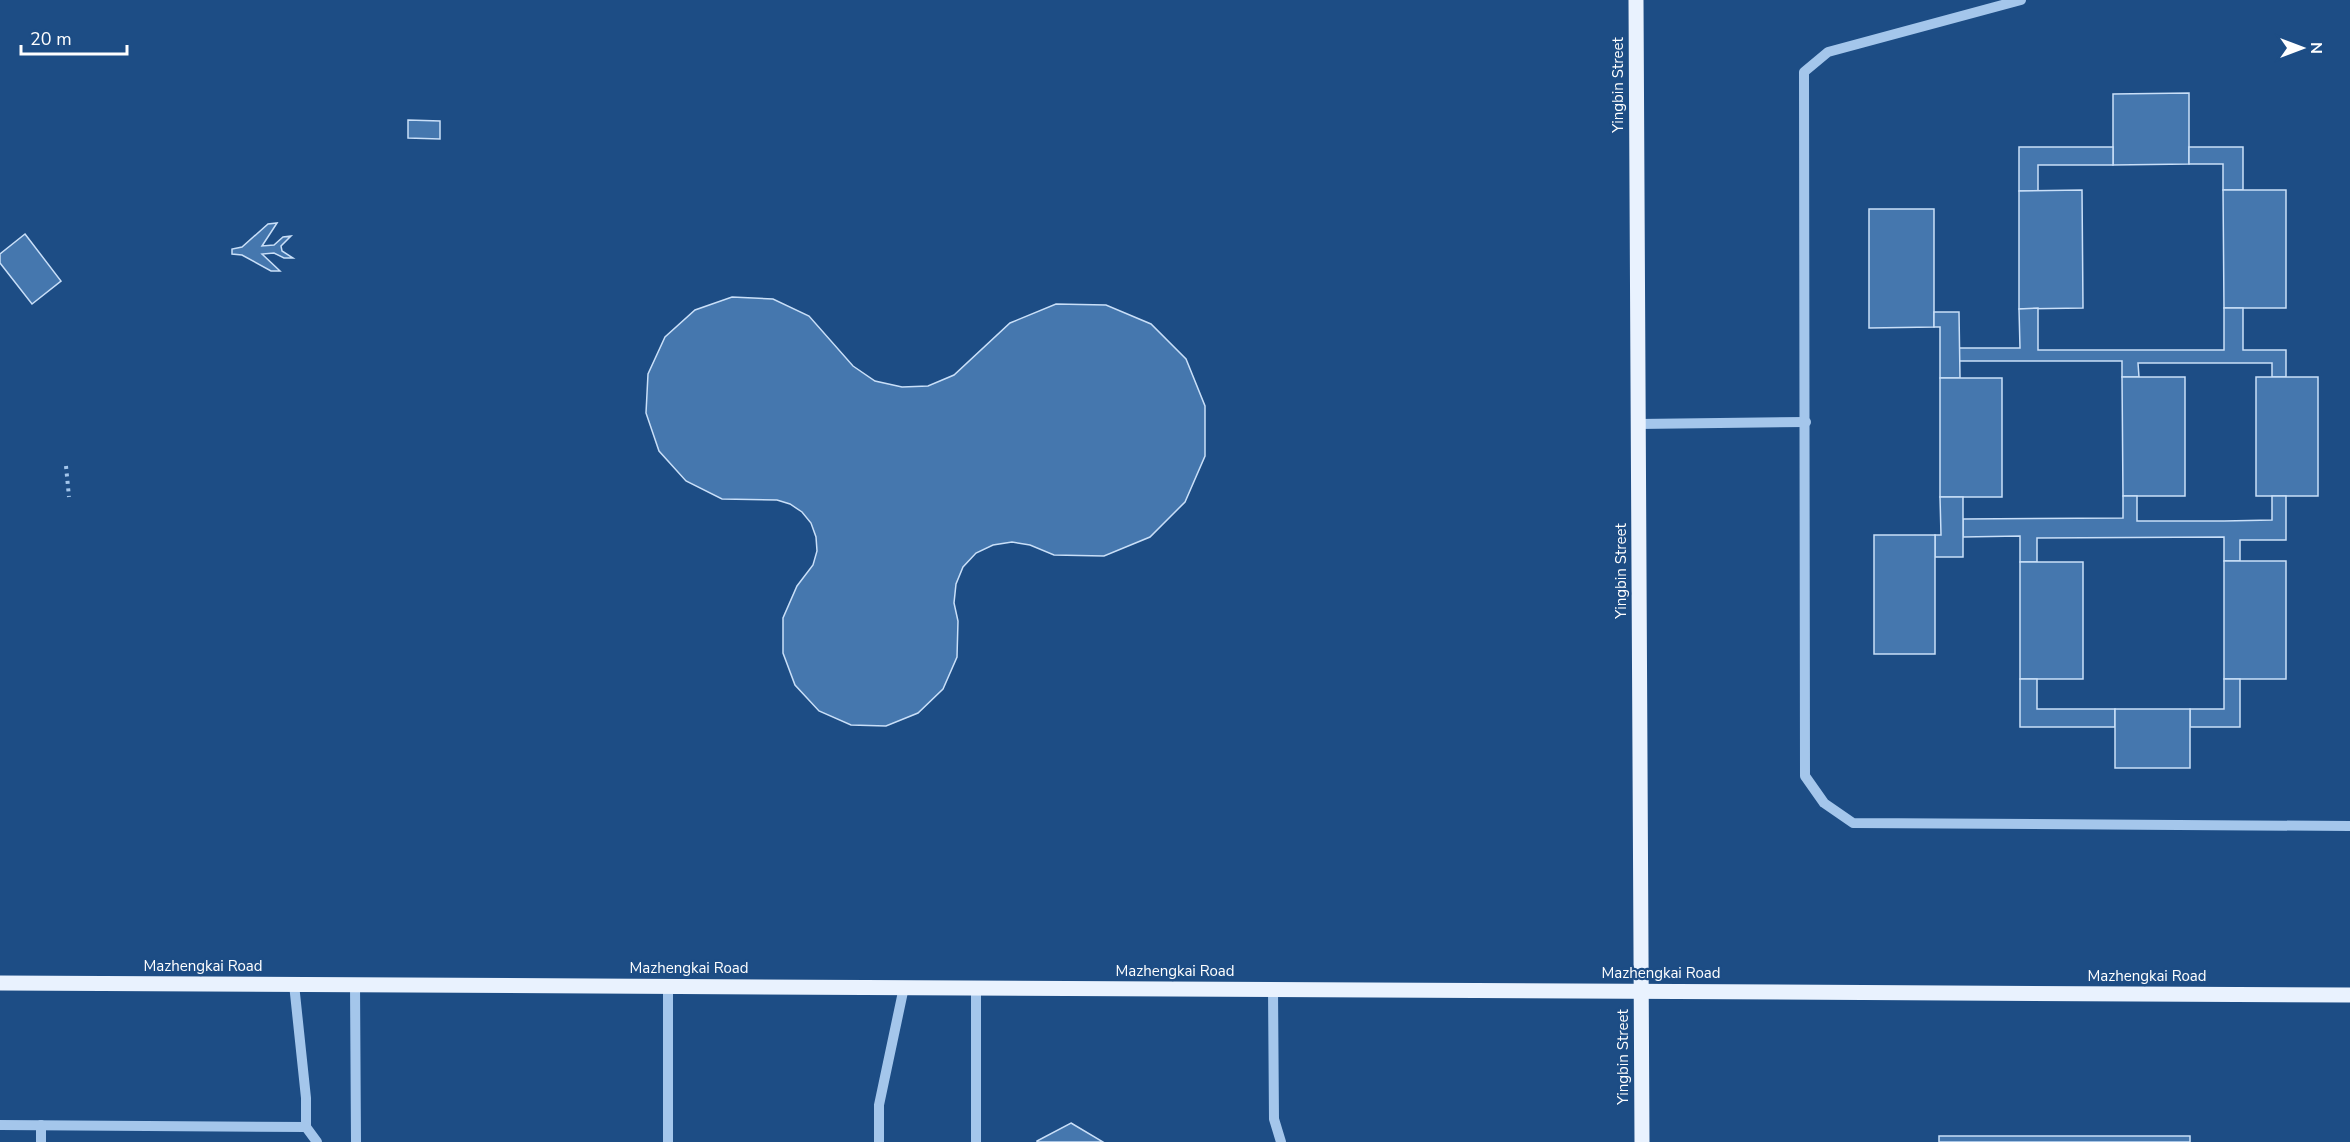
<svg xmlns="http://www.w3.org/2000/svg" width="2350" height="1142" viewBox="0 0 2350 1142" font-family="'Nunito Sans',sans-serif">
<rect width="100%" height="100%" fill="#1d4d85"/>
<g fill="#4577ae" stroke="#c9dff8" stroke-width="1.5">
<polygon points="2189,93 2189,164 2113,165 2113,94"/>
<polygon points="408,120 440,121 440,139 408,138"/>
<polygon points="2019,147 2113,147 2113,165 2038,165 2038,191 2019,191"/>
<polygon points="2189,147 2243,147 2243,190 2223,190 2223,164 2189,164"/>
<polygon points="2082,190 2083,308 2019,309 2019,191"/>
<polygon points="2223,190 2286,190 2286,308 2224,308"/>
<polygon points="1869,209 1934,209 1934,327 1869,328"/>
<polygon points="277,223 262,246 274,245 283,237 291,236 281,246 282,251 293,258 284,258 274,253 262,254 280,271 271,271 242,255 232,254 232,249 242,247 268,224"/>
<polygon points="25,234 61,281 32,304 0,263 0,254"/>
<polygon points="732,297 773,299 809,316 853,366 875,381 902,387 928,386 954,375 1010,323 1056,304 1106,305 1151,324 1186,359 1205,406 1205,456 1185,502 1150,537 1104,556 1054,555 1030,545 1012,542 993,545 976,553 963,567 956,584 954,603 958,621 957,657 943,689 918,713 886,726 851,725 819,711 795,685 783,653 783,618 797,586 813,565 817,551 816,537 811,523 802,512 790,504 777,500 722,499 686,481 659,451 646,413 648,374 665,337 695,310"/>
<polygon points="2038,308 2038,350 2224,350 2224,308 2243,308 2243,350 2286,350 2286,377 2272,377 2272,363 2138,363 2139,377 2122,377 2122,361 1959,361 1959,348 2020,348 2019,309"/>
<polygon points="1934,312 1959,312 1960,378 1940,378 1940,327 1934,327"/>
<polygon points="2122,377 2185,377 2185,496 2123,496"/>
<rect x="2256" y="377" width="62" height="119"/>
<rect x="1940" y="378" width="62" height="119"/>
<polygon points="2123,496 2137,496 2137,521 2224,521 2272,520 2272,496 2286,496 2286,540 2240,540 2240,561 2224,561 2224,537 2037,538 2037,562 2020,562 2020,536 1963,537 1963,519 2123,518"/>
<polygon points="1940,497 1963,497 1963,557 1935,557 1935,535 1941,535"/>
<rect x="1874" y="535" width="61" height="119"/>
<rect x="2224" y="561" width="62" height="118"/>
<rect x="2020" y="562" width="63" height="117"/>
<polygon points="2020,679 2037,679 2037,709 2115,709 2115,727 2020,727"/>
<polygon points="2224,679 2240,679 2240,727 2190,727 2190,709 2224,709"/>
<rect x="2115" y="709" width="75" height="59"/>
<polygon points="1071,1123 1103,1142 1037,1142 1037,1141"/>
<rect x="1939" y="1136" width="251" height="6"/>
</g>
<g fill="none" stroke-linecap="round" stroke-linejoin="round">
<polyline stroke="#a4c6eb" stroke-width="4" stroke-dasharray="3 4.5" stroke-linecap="butt" points="66,466 69,497"/>
<g stroke="#a4c6eb" stroke-width="10">
<polyline points="2021,0 1828,52 1804,72 1805,776 1824,803 1853,823 2350,826"/>
<polyline points="1638,424 1806,422"/>
<polyline points="294,984 306,1098 306,1127 317,1142"/>
<polyline points="355,984 356,1142"/>
<polyline points="668,986 668,1142"/>
<polyline points="976,988 976,1142"/>
<polyline points="1273,989 1274,1119 1281,1142"/>
<polyline points="0,1125 306,1127"/>
<polyline points="41,1125 41,1142"/>
<polyline points="879,1142 879,1105 904,987"/>
</g>
<g stroke="#e9f2fe" stroke-width="15">
<polyline points="1636,0 1642,1142"/>
<polyline points="0,983 2350,995"/>
</g>
</g>
<g text-anchor="middle" dominant-baseline="central" stroke-width="4.5" stroke-linejoin="round" paint-order="stroke">
<g font-size="15" fill="#fff" stroke="#1d4d85">
<text transform="translate(1618 85) rotate(-90)">Yingbin Street</text>
<text transform="translate(1621 571) rotate(-90)">Yingbin Street</text>
<text x="203" y="966">Mazhengkai Road</text>
<text x="689" y="968">Mazhengkai Road</text>
<text x="1175" y="971">Mazhengkai Road</text>
<text x="1661" y="973">Mazhengkai Road</text>
<text x="2147" y="976">Mazhengkai Road</text>
<text transform="translate(1623 1057) rotate(-90)">Yingbin Street</text>
</g>
</g>
<g transform="translate(2302 48) rotate(90)" stroke="#1d4d85" stroke-width="4.5" paint-order="stroke">
<path d="M0-4.5L10 22L0 15L-10 22Z" fill="#ffffff"/>
<text y="-9" font-size="16" font-weight="bold" text-anchor="middle" fill="#ffffff">N</text>
</g>
<path d="M21 45v9h106v-9" fill="none" stroke="#ffffff" stroke-width="3"/>
<text x="30" y="45" font-size="18" fill="#ffffff" stroke="#1d4d85" stroke-width="4.5" paint-order="stroke">20 m</text>
</svg>
